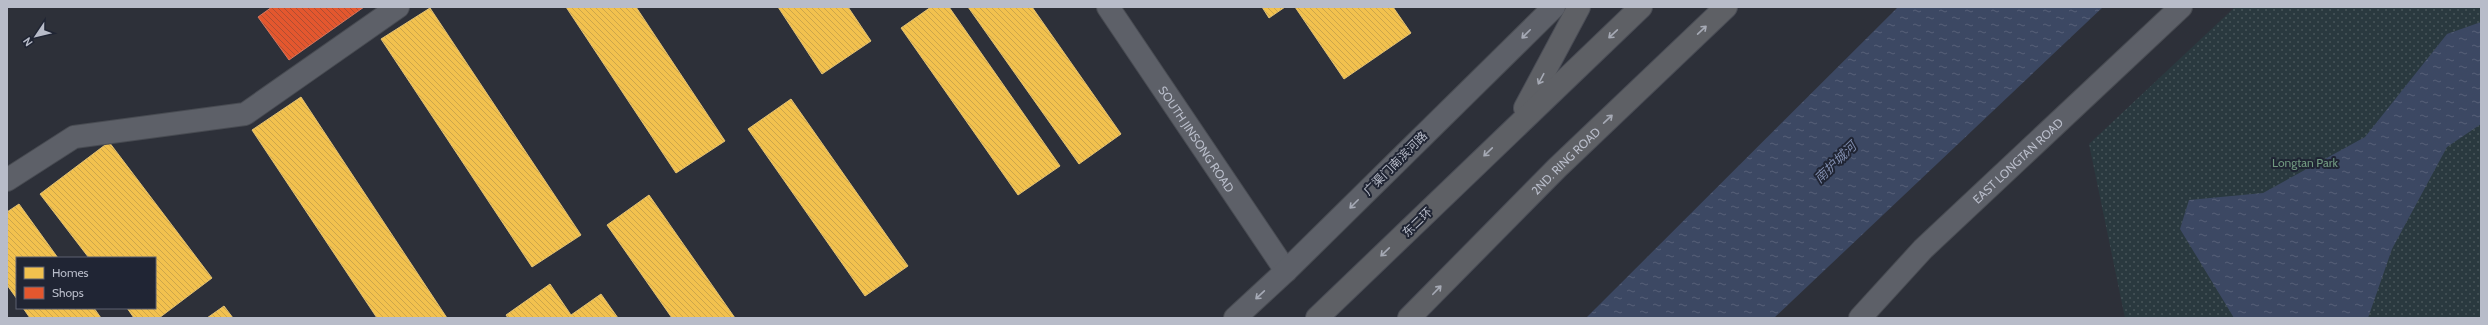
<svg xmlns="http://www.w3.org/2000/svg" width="2488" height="325" viewBox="0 0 2488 325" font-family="Cabin,'Noto Sans SC',sans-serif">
<defs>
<pattern id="park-dots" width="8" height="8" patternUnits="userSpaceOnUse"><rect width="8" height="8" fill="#2a393f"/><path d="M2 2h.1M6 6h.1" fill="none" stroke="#475459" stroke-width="1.8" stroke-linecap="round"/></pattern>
<pattern id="water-ripples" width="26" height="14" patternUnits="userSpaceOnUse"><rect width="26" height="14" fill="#3c4863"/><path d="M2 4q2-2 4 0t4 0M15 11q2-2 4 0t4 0" fill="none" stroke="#566078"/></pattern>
<pattern id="homes-back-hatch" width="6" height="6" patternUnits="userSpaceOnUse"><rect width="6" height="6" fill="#f2c14e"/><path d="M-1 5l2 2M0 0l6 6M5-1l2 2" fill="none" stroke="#cda64a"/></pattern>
<pattern id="shops-back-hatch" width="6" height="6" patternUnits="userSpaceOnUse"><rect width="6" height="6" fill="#e4572e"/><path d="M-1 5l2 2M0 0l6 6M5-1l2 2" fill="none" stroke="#b04e32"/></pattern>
</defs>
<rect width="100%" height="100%" fill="#2d3039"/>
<polygon fill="url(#park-dots)" points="2235,7 2481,7 2481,318 2125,318 2089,144"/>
<g fill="url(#water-ripples)">
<polygon points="1898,7 2103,7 1774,318 1586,318"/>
<polygon points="2481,22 2481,124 2447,147 2392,249 2368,318 2234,318 2180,229 2189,200 2263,193 2365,137 2447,34"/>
</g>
<g fill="url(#homes-back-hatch)" stroke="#e1c073">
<polygon points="566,7 636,7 725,141 676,173"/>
<polygon points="778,7 848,7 871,41 822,74"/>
<polygon points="931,7 949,7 1060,166 1018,195 901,28"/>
<polygon points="968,7 1032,7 1121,134 1079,164"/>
<polygon points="1262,7 1285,7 1269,18"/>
<polygon points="1295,7 1393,7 1411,33 1344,79"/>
<polygon points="430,8 581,235 532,267 381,39"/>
<polygon points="301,97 447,318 377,318 252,130"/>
<polygon points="791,99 908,266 865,296 748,129"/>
<polygon points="109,142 212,278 159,318 134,318 127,308 155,308 155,258 89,258 40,194"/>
<polygon points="649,195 735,318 672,318 607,225"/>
<polygon points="19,204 58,258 17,258 17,299 7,285 7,212"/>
<polygon points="550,284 571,315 601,294 618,318 508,318 506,315"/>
<polygon points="224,306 233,318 207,318"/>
<polygon points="23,308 94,308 101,318 30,318"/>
</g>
<polygon fill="url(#shops-back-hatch)" stroke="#d7755c" points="272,7 364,7 289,60 258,17"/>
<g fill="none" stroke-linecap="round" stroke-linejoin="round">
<g stroke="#484b52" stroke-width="24">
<polyline id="minor" points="7,180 74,137 245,114 398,7"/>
</g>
<g stroke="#484b52" stroke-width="24">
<g id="tertiary">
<path id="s1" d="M 1108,7 L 1286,271"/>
<polyline points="1235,318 1286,271 1554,7"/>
<path id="s2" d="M 1860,318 L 1923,249 L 2181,7"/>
</g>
</g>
<g stroke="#494c55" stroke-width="24">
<g id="trunk">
<polyline points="1525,108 1579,7"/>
<polyline points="1317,318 1641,7"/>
<path id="s3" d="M 1409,318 L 1557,168 L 1726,7"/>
</g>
</g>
<use href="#minor" stroke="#5d6068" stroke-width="22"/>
<use href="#tertiary" stroke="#5d6068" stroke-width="22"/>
<use href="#trunk" stroke="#5e6065" stroke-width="22"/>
</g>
<defs><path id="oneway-shaft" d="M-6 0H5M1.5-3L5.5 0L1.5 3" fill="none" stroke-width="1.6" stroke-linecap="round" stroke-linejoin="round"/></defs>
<g stroke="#a6aab5">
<use href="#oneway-shaft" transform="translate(1702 30) rotate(-43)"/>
<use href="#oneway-shaft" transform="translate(1613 34) rotate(137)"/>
<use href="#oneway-shaft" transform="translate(1541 79) rotate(118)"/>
<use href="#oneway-shaft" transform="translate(1608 119) rotate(-43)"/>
<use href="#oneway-shaft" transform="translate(1488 152) rotate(136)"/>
<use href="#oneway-shaft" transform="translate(1385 252) rotate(136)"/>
<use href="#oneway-shaft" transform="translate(1437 290) rotate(-46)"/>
</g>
<g stroke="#a6aab6">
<use href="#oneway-shaft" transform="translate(1526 34) rotate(135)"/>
<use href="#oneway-shaft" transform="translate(1354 204) rotate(135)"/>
<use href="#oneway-shaft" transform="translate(1260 295) rotate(137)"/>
</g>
<g text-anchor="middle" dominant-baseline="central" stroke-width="4" stroke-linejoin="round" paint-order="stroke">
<g font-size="12" fill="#b8bcc9" stroke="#202534">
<text stroke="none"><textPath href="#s1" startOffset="159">SOUTH JINSONG ROAD</textPath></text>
<text stroke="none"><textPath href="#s3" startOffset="222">2ND. RING ROAD</textPath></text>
<text stroke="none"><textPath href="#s2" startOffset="223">EAST LONGTAN ROAD</textPath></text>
<text transform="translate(1395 163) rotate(-45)">广渠门南滨河路</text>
<text transform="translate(1417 222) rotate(-44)">东二环</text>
</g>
<g font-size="12" fill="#719980" stroke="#202534">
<text x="2305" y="162">Longtan Park</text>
</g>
<g font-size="13" font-style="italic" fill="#818eaf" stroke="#202534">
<text transform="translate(1835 162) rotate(-44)">南护城河</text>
</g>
</g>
<rect width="2488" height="325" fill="none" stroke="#b8bcc9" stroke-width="16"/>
<rect x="16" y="257" width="140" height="52" fill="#202534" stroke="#5d6170"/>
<rect x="24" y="267" width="20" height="12" fill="#f2c14e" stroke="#5d6170"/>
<text x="52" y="277" font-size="12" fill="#b8bcc9">Homes</text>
<rect x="24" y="287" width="20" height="12" fill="#e4572e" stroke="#5d6170"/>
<text x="52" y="297" font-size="12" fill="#b8bcc9">Shops</text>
<g transform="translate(36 36) rotate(235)" stroke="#202534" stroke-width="3" paint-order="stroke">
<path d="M0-3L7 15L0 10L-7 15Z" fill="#b8bcc9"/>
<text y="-6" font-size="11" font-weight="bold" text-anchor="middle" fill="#b8bcc9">N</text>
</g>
</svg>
